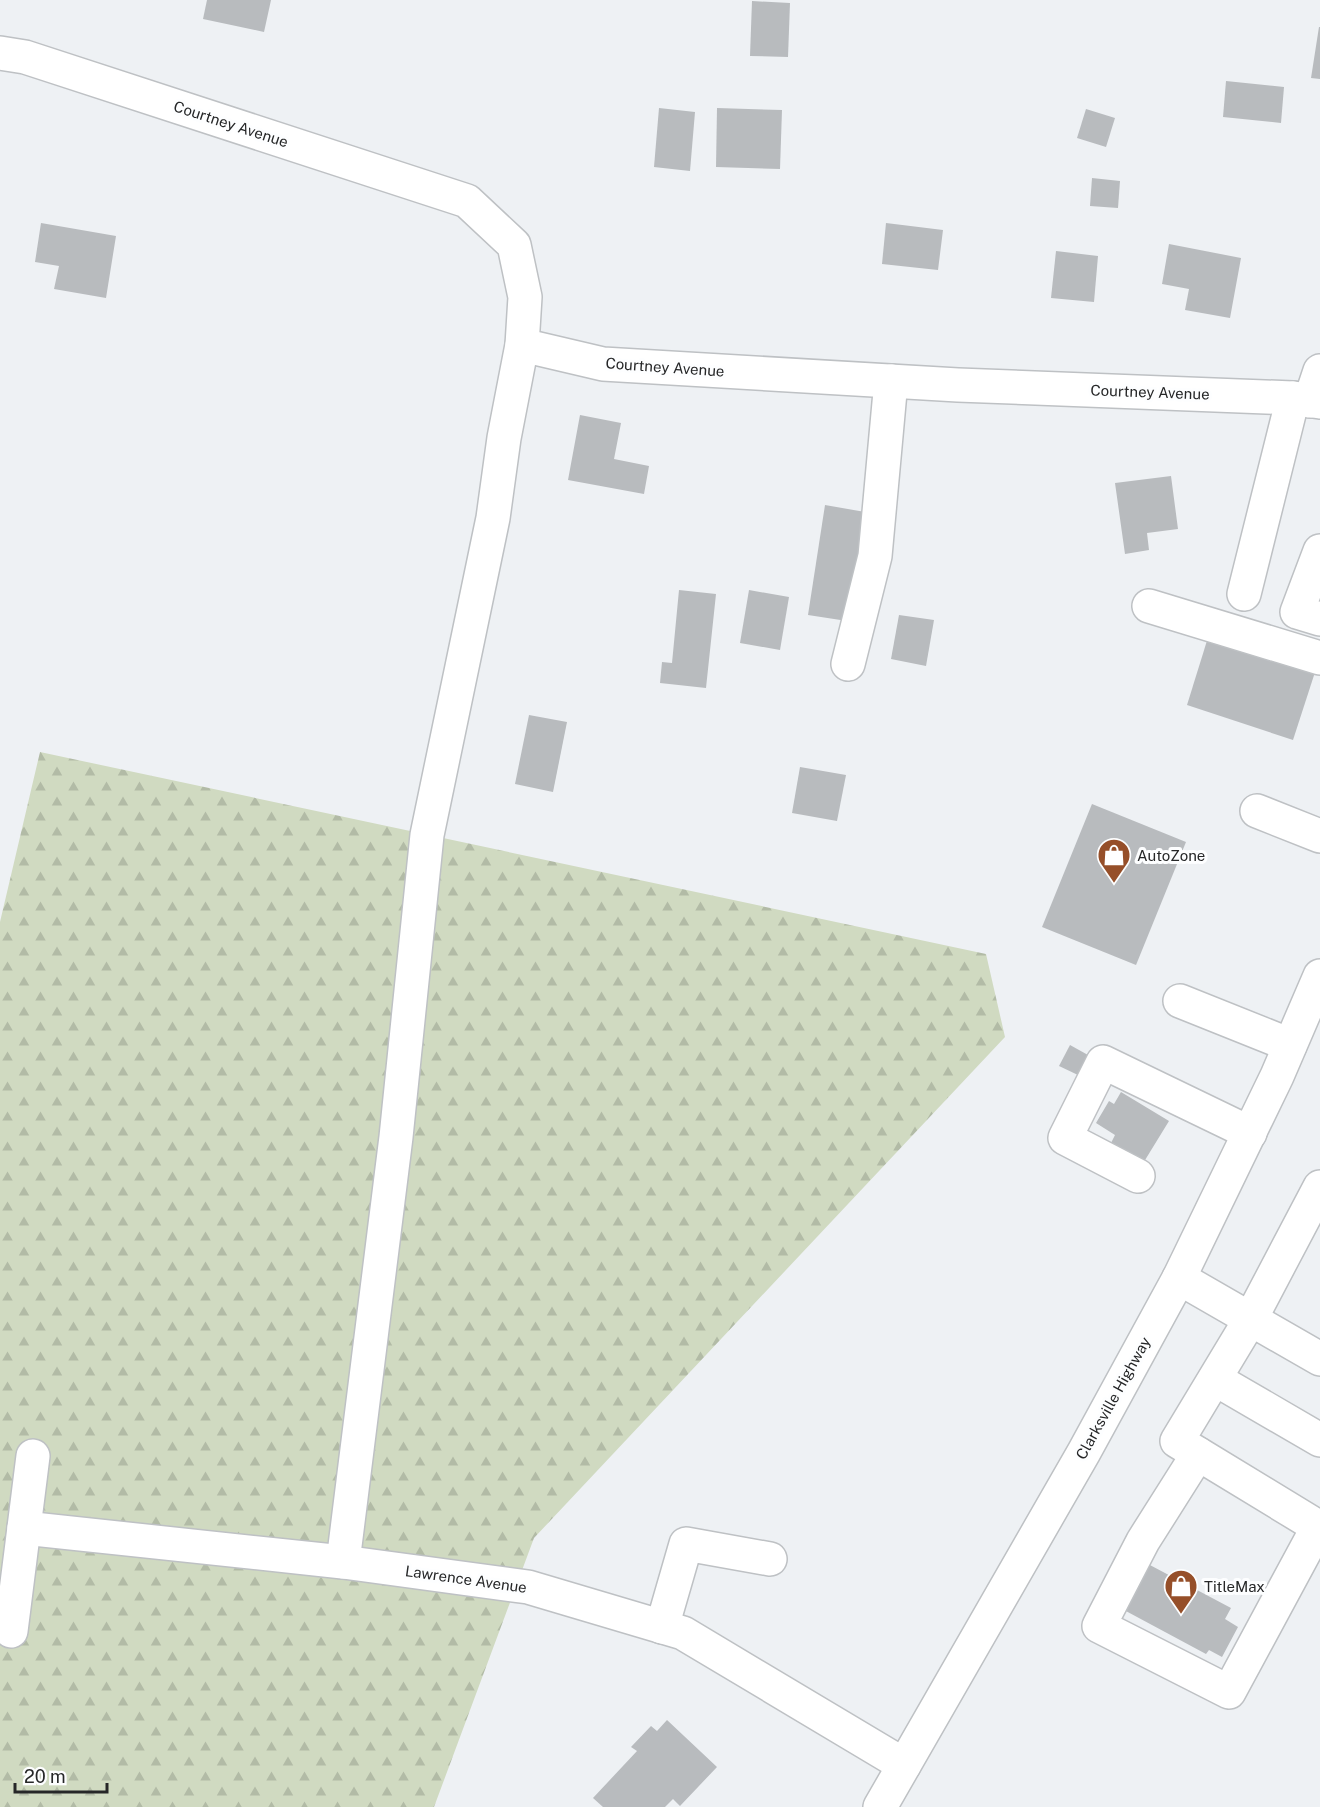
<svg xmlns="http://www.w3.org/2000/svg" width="1320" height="1807" viewBox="0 0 1320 1807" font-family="'Public Sans',sans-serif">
<defs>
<pattern id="forest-firs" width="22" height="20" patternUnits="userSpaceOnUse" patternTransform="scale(1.5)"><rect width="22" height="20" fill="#d0dac1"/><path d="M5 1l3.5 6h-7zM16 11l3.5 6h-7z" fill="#b2bba6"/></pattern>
</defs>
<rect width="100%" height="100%" fill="#eef1f4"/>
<polygon fill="url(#forest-firs)" points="40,752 986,954 1005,1037 534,1538 434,1807 0,1807 0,922"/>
<g fill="#b8bbbe">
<polygon points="207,0 271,0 264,32 203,19"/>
<polygon points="752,1 790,3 788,57 750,56"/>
<polygon points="1319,27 1320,27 1320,79 1311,78"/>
<polygon points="1226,81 1284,87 1281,123 1223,117"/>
<polygon points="659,108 695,112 690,171 654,167"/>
<polygon points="717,108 782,110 780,169 716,167"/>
<polygon points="1086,109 1115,118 1106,147 1077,138"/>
<polygon points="1092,178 1120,181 1118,208 1090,206"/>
<polygon points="41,223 116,236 106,298 54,289 59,266 35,262"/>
<polygon points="886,223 943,230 938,270 882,264"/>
<polygon points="1169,244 1241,258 1230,318 1185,310 1189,289 1162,284"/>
<polygon points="1056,251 1098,256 1094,302 1051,298"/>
<polygon points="580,415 621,423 614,459 649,466 644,494 568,480"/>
<polygon points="1171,476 1178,529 1147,533 1149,550 1125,554 1115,483"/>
<polygon points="825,505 865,512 847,621 808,615"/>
<polygon points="679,590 716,594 706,688 660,683 662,662 672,663"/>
<polygon points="749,590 789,597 780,650 740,643"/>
<polygon points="899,615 934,620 926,666 891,659"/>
<polygon points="1210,631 1317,666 1293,740 1187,705"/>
<polygon points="529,715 567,722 553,792 515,784"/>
<polygon points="800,767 846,775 837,821 792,813"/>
<polygon points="1092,804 1186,842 1136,965 1042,927"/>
<polygon points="1070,1045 1088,1055 1078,1075 1059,1066"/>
<polygon points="1121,1092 1169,1121 1142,1165 1110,1145 1115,1135 1096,1123 1109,1101 1114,1104"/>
<polygon points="1148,1564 1231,1608 1225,1619 1238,1627 1222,1657 1209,1650 1206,1654 1124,1610"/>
<polygon points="667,1720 717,1767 680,1806 673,1799 665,1807 603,1807 593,1798 637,1751 631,1747 651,1726 657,1731"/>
</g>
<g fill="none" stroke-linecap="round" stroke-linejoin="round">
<g stroke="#bec1c4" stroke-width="36">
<g id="minor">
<polyline points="0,53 25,57 467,201 514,245 525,297 522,345 603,364 958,385 1293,398 1320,402"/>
<polyline points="1310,401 1320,371"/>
<polyline points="1320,551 1297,612 1320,619"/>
<polyline points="1244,594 1293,398"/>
<polyline points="1149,606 1320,658"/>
<polyline points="848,664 875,556 891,381"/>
<polyline points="1257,811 1320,836"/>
<polyline points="1180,1001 1290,1045"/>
<polyline points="1138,1176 1065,1138 1103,1062 1250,1133"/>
<polyline points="1320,1187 1250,1320 1177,1441 1320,1528"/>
<polyline points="1179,1278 1320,1359"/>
<polyline points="1215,1379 1320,1440"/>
<polyline points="1198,1454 1143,1541 1099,1626 1229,1692 1318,1527"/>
<polyline points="24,1528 343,1562 528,1587 683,1633 904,1765"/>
<polyline points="343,1562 396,1137 427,835 493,518 504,438 522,345"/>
<polyline points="662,1627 686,1544 770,1559"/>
<polyline points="11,1631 33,1456"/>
</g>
</g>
<g stroke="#bec1c4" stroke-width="36">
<polyline id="major" points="880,1807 1084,1452 1179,1278 1277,1076 1320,976"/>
</g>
<use href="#minor" stroke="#fff" stroke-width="33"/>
<use href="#major" stroke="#fff" stroke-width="33"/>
</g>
<defs>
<g id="shop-pin" transform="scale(1.725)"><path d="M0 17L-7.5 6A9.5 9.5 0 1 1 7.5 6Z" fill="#964f29" stroke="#fdfeff"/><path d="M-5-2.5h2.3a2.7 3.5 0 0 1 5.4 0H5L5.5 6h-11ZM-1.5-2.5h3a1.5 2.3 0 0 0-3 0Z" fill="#fff"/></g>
</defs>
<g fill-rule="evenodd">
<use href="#shop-pin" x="1114" y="855"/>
<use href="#shop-pin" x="1181" y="1586"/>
</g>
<g text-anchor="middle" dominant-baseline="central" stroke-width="6" stroke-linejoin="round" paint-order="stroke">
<g font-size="15" fill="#262728" stroke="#fdfeff">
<text transform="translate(231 124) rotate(18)">Courtney Avenue</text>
<text transform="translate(665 367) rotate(4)">Courtney Avenue</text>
<text transform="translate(1150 392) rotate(2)">Courtney Avenue</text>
<text transform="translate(1113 1398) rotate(-61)">Clarksville Highway</text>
<text transform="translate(466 1579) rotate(8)">Lawrence Avenue</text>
</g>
<g font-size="15" fill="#262728" stroke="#fdfeff" text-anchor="start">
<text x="1137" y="855">AutoZone</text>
<text x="1204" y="1586">TitleMax</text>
</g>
</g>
<path d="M15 1783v9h92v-9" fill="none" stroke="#262728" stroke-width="3"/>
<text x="24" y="1783" font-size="18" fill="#262728" stroke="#fdfeff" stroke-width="4.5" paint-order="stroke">20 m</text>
</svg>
